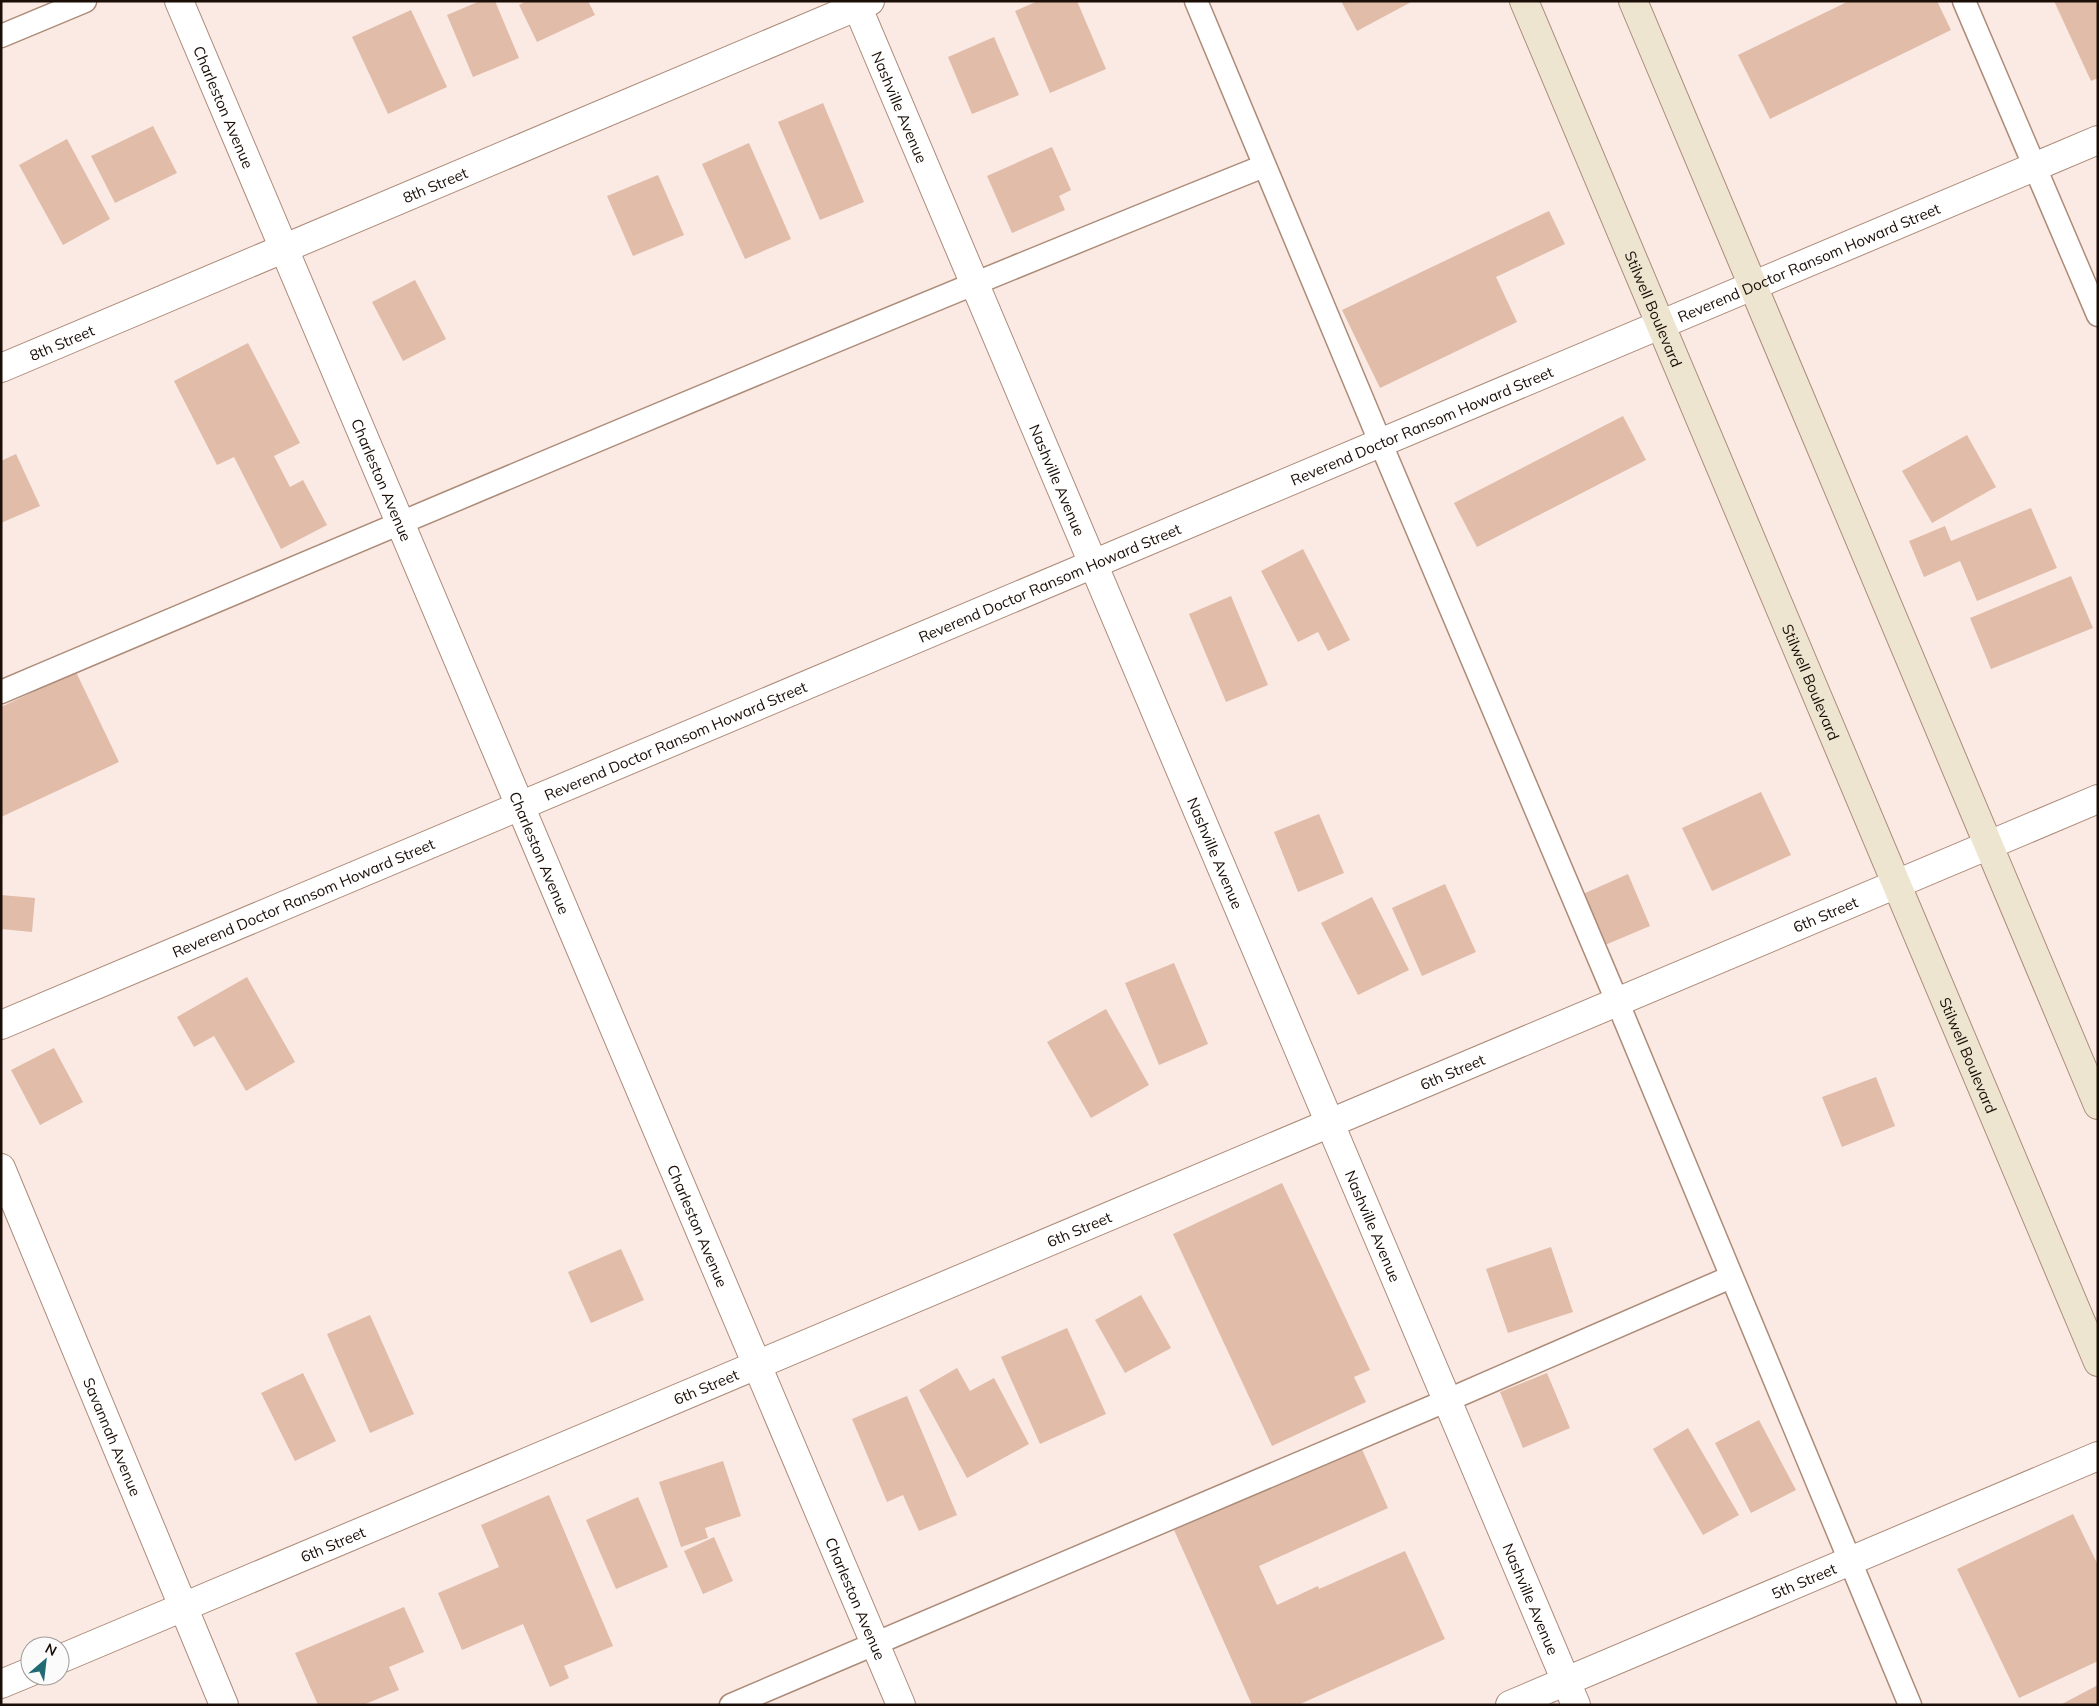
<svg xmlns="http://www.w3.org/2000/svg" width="2099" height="1706" viewBox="0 0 2099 1706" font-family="Mulish,sans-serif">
<rect width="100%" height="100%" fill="#faeae3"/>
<g fill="#e1bca9">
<polygon points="480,1 495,1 519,58 473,77 447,15"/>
<polygon points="526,1 588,1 595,15 537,42 519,5"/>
<polygon points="1038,1 1077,1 1106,69 1050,93 1015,11"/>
<polygon points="1341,1 1413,1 1357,31"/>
<polygon points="1849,1 1937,1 1951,30 1770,119 1738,55"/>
<polygon points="2054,1 2098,1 2098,78 2091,81"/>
<polygon points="411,10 447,87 388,114 352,37"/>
<polygon points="994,37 1019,95 972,114 948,57"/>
<polygon points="823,103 864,202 820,220 778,122"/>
<polygon points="153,126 177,173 115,203 91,156"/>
<polygon points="67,139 110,219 63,245 19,165"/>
<polygon points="749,143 791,239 745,259 702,164"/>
<polygon points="1052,147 1071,190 1059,196 1065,210 1012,233 987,176"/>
<polygon points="658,175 684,235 633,256 607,196"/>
<polygon points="1549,211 1565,244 1496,277 1517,322 1380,388 1342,310"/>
<polygon points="415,280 446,339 403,361 372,302"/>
<polygon points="248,343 300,443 274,456 290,487 303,480 327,525 281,549 234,457 217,465 174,381"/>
<polygon points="1623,416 1646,460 1477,547 1454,503"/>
<polygon points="1967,435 1996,487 1932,523 1902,471"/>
<polygon points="16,454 40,506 1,523 1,461"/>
<polygon points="2031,508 2057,568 1977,601 1960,561 1924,577 1909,541 1945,526 1951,541"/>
<polygon points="1303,549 1350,640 1328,651 1318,632 1298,642 1261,571"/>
<polygon points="2071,576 2093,628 1991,669 1970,618"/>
<polygon points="1231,596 1268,685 1226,702 1189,614"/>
<polygon points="76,672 119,762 1,817 1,707"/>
<polygon points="1761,792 1791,855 1712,891 1682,828"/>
<polygon points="1319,814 1344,873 1298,892 1274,832"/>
<polygon points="1628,874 1650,926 1605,945 1583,894"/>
<polygon points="1445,884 1476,952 1422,976 1392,908"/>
<polygon points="1,895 35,898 32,932 1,929"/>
<polygon points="1372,897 1409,970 1358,995 1321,923"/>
<polygon points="1174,963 1208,1044 1159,1065 1125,983"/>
<polygon points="247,977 295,1062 246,1091 214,1036 194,1047 177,1017"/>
<polygon points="1106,1009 1149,1085 1091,1118 1047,1042"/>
<polygon points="54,1048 83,1102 40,1125 11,1070"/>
<polygon points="1876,1077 1895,1126 1842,1147 1822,1097"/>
<polygon points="1282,1183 1370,1370 1354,1377 1366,1402 1272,1446 1173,1234"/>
<polygon points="1551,1247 1573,1312 1508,1333 1486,1269"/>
<polygon points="621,1249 644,1300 591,1323 568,1272"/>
<polygon points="1141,1295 1171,1348 1125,1373 1095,1320"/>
<polygon points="370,1315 414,1414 370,1433 327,1334"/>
<polygon points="1067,1328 1106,1414 1040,1444 1001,1357"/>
<polygon points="957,1368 970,1391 994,1378 1029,1444 967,1478 919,1390"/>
<polygon points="303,1373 336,1441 295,1461 261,1393"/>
<polygon points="1547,1373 1570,1428 1523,1448 1500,1392"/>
<polygon points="907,1396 957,1515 919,1531 903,1495 887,1502 852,1419"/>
<polygon points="1759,1420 1796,1490 1751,1513 1715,1443"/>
<polygon points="1688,1428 1739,1515 1703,1535 1653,1449"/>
<polygon points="1361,1447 1388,1508 1259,1566 1277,1605 1318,1586 1319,1589 1405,1551 1445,1639 1298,1705 1252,1705 1174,1530"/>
<polygon points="723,1461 741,1516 705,1528 708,1538 681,1547 659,1482"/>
<polygon points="549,1495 613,1646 564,1666 569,1678 550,1687 523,1624 462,1650 438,1593 499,1567 481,1525"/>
<polygon points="638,1497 668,1567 616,1589 586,1520"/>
<polygon points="2073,1514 2098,1565 2098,1661 2019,1698 1957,1569"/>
<polygon points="714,1537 733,1581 703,1594 684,1551"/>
<polygon points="404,1607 424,1652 389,1667 399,1690 363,1705 318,1705 295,1653"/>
<polygon points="2098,1685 2098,1705 2060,1705"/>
</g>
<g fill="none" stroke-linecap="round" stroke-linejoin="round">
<g stroke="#ad8b79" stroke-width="25">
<g id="service">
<polyline points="1196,1 1381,444 1617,1001 1910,1705"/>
<polyline points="1964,1 2098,315"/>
<polyline points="1,36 85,1"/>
<path d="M 1,692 C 421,514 841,336 1264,166"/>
<polyline points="731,1705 1448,1400 1731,1277"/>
</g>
</g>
<g stroke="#ad8b79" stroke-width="30">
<g id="minor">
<path id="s1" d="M 179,1 L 901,1705"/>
<path id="s2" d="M 855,1 L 1576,1705"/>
<path id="s3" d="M 1,368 L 870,1"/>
<path id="s4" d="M 60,1659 L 2098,799"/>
<polyline points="1,1684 30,1672"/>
<path id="s5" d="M 1510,1705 L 2098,1456"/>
</g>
</g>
<g stroke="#ad8b79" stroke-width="30">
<g id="tertiary">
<path id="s6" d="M 1,1025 L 2098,140"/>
<path id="s7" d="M 1,1168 L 224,1705"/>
</g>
</g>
<g stroke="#ad8b79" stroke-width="30">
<g id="secondary">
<path id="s8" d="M 1524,1 L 2098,1362"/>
<polyline points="1633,1 2098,1105"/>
</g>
</g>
<use href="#service" stroke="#fff" stroke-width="22"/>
<use href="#minor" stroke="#fff" stroke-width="28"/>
<use href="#tertiary" stroke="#fff" stroke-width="28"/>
<use href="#secondary" stroke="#eee5d0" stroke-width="28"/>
</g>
<g text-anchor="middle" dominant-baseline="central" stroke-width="4.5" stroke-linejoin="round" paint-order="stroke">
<g font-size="15" fill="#1a0e07" stroke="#fbfbfb">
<text stroke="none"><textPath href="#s1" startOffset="115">Charleston Avenue</textPath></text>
<text stroke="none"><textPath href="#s2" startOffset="115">Nashville Avenue</textPath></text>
<text stroke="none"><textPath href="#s3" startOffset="471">8th Street</textPath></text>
<text stroke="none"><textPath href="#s6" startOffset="1962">Reverend Doctor Ransom Howard Street</textPath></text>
<text stroke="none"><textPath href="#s8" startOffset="334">Stilwell Boulevard</textPath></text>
<text stroke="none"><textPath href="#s3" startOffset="66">8th Street</textPath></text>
<text stroke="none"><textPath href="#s6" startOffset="1542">Reverend Doctor Ransom Howard Street</textPath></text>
<text stroke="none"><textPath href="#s2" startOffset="520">Nashville Avenue</textPath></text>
<text stroke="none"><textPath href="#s1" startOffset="520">Charleston Avenue</textPath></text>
<text stroke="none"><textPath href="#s6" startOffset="1138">Reverend Doctor Ransom Howard Street</textPath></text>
<text stroke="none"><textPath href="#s8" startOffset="739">Stilwell Boulevard</textPath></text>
<text stroke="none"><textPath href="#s6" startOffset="732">Reverend Doctor Ransom Howard Street</textPath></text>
<text stroke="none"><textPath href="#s1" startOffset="925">Charleston Avenue</textPath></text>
<text stroke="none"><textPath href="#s2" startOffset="925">Nashville Avenue</textPath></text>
<text stroke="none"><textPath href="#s6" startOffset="328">Reverend Doctor Ransom Howard Street</textPath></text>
<text stroke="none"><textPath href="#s4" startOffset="1916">6th Street</textPath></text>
<text stroke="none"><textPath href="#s8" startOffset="1144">Stilwell Boulevard</textPath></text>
<text stroke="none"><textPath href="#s4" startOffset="1511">6th Street</textPath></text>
<text stroke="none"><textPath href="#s1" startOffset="1330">Charleston Avenue</textPath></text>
<text stroke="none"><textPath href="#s2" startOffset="1330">Nashville Avenue</textPath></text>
<text stroke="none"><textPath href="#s4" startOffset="1106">6th Street</textPath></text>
<text stroke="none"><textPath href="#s4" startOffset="701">6th Street</textPath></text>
<text stroke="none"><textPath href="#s7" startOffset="291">Savannah Avenue</textPath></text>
<text stroke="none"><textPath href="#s4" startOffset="296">6th Street</textPath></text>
<text stroke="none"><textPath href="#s5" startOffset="319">5th Street</textPath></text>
<text stroke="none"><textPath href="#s1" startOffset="1735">Charleston Avenue</textPath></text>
<text stroke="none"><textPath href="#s2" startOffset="1735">Nashville Avenue</textPath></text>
</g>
</g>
<rect width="2099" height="1706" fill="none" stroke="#1a0e07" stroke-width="5"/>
<g transform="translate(45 1661) rotate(28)"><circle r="24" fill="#fbfbfb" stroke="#a19c99"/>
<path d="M0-4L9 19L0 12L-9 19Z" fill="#206b73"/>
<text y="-8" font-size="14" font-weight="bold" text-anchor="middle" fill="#1a0e07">N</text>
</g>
</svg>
